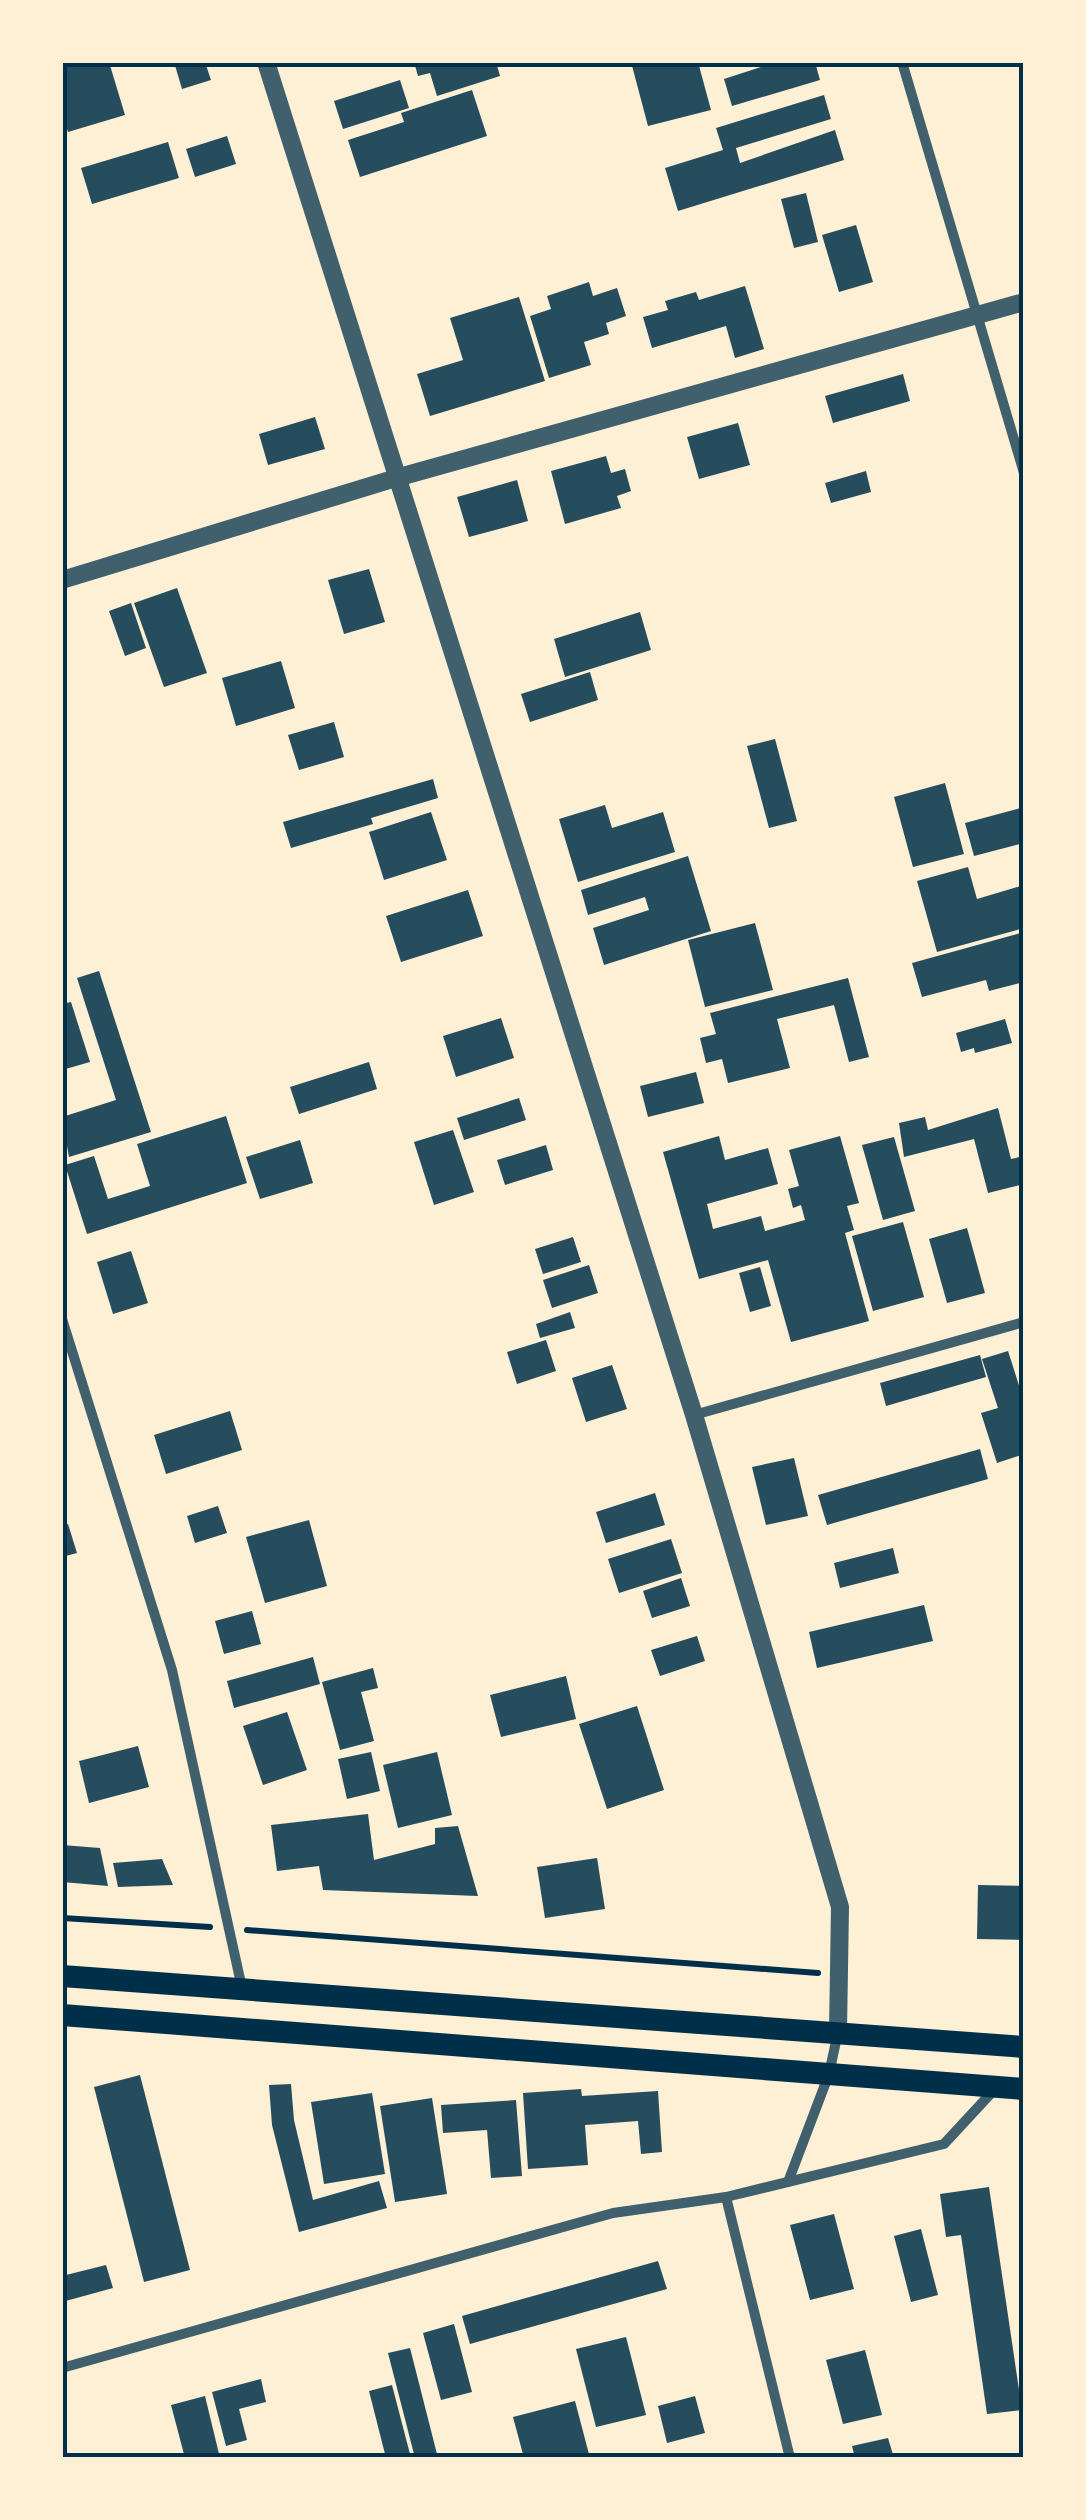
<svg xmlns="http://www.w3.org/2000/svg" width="1086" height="2520" viewBox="0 0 1086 2520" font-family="Mulish,sans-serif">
<rect width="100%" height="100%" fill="#fdf0d5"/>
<g fill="#264d5e">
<polygon points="67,62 109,62 125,115 68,132 62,113 62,64"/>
<polygon points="174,62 205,62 211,80 182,89"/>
<polygon points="414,62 496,62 500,76 437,96 430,73 418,76"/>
<polygon points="631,62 698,62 711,110 648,126"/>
<polygon points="776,62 815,62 820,80 732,106 724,79"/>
<polygon points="400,80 409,108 343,129 334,101"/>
<polygon points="472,90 487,136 360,177 348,140 404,122 401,113"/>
<polygon points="824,95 831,119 736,148 740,163 835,130 844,160 678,211 665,168 723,150 716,128"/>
<polygon points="227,136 236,164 195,177 186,149"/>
<polygon points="168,142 179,178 92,204 81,168"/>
<polygon points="806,193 818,242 794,248 781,199"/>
<polygon points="856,225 873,282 839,292 822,235"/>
<polygon points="589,282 593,296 617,288 626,316 606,323 609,334 584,342 591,365 549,378 530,316 551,309 547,296"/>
<polygon points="745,286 764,349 735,358 726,326 652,348 643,317 668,310 665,301 696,292 699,300"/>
<polygon points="519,297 545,381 430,416 417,374 463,360 450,318"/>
<polygon points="903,374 910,401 833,423 825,396"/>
<polygon points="315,417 325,449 268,465 259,434"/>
<polygon points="738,423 750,465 699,479 687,437"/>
<polygon points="606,456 611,473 625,469 631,491 617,496 621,508 565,524 551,471"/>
<polygon points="866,471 871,492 831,503 825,483"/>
<polygon points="517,480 528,521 469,537 457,497"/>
<polygon points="369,569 385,622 344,634 328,580"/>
<polygon points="177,588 207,673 164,687 134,603"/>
<polygon points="131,603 146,648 125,656 109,611"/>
<polygon points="640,612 651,650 565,677 554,639"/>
<polygon points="281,661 295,708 236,726 222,678"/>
<polygon points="590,672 598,700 530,722 521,694"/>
<polygon points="334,722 344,757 299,770 288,735"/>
<polygon points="775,739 797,821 769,828 747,746"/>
<polygon points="433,779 438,798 371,818 373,824 291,848 283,822"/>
<polygon points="945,783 964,854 913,867 894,797"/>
<polygon points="605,805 612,828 663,812 675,852 578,882 559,819"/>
<polygon points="1024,807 1024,843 974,856 965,823"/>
<polygon points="431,812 447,860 384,880 369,832"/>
<polygon points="688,856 711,931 604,965 593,928 649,910 645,897 588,915 581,890"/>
<polygon points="968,867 977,899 1024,885 1024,928 937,952 917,881"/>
<polygon points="468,890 483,936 401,962 386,916"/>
<polygon points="755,923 773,990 705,1007 688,940"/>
<polygon points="1024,932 1024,982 989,991 986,980 922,997 912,963"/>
<polygon points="99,971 151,1132 69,1157 62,1117 116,1100 77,978"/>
<polygon points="848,978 869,1057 849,1062 834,1005 777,1019 790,1068 728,1083 722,1059 706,1063 700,1038 716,1034 710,1013"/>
<polygon points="71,1002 90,1062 62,1070 62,1004"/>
<polygon points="501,1018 514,1058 456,1077 443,1036"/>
<polygon points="1005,1019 1012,1043 975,1053 974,1048 961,1052 956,1033"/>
<polygon points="369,1062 377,1089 299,1114 290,1087"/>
<polygon points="696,1072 704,1103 648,1117 640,1086"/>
<polygon points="519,1098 526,1120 464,1140 457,1118"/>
<polygon points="998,1108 1011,1159 1024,1156 1024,1184 988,1193 974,1139 904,1157 899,1123 925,1117 928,1130"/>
<polygon points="226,1116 247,1183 87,1234 65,1165 94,1156 108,1199 150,1186 137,1144"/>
<polygon points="453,1130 474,1192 434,1205 414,1142"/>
<polygon points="719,1136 725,1160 768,1148 778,1184 707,1204 713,1229 761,1216 765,1231 805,1220 801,1205 793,1208 788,1189 799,1186 789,1150 840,1136 859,1203 847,1206 854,1230 845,1233 869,1321 791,1342 768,1260 699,1279 663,1152"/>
<polygon points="894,1137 915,1211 883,1220 862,1145"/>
<polygon points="300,1140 313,1183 260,1199 246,1157"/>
<polygon points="546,1145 553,1170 505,1185 497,1160"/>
<polygon points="903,1222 924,1297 873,1311 852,1236"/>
<polygon points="967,1228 985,1293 947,1303 929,1239"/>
<polygon points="573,1237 581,1262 543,1274 535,1249"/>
<polygon points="131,1251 148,1303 113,1314 97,1262"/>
<polygon points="589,1265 598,1293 552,1308 543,1280"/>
<polygon points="760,1267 771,1306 750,1312 739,1273"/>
<polygon points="570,1312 575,1328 540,1338 536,1324"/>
<polygon points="546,1340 556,1371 517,1384 507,1352"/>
<polygon points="1008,1351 1024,1401 1024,1454 997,1463 981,1413 998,1408 982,1359"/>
<polygon points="980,1355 986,1377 886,1406 880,1383"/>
<polygon points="612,1365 627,1409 586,1422 572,1378"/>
<polygon points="230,1411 242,1450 166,1474 154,1435"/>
<polygon points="980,1449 988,1479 827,1525 818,1495"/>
<polygon points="794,1458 808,1516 766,1525 752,1467"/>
<polygon points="655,1493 665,1525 606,1543 596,1512"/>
<polygon points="218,1506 227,1533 195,1543 187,1516"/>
<polygon points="309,1520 327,1586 265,1603 246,1537"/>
<polygon points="68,1524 77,1553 62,1557 62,1526"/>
<polygon points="671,1539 682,1573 619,1593 608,1559"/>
<polygon points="893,1548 899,1573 840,1588 834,1563"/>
<polygon points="681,1578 690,1606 652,1618 643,1591"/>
<polygon points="924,1605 933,1641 817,1668 809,1632"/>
<polygon points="252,1611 261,1644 224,1654 215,1621"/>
<polygon points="697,1636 705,1661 660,1676 651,1650"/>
<polygon points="313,1657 320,1684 234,1708 227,1681"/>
<polygon points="373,1668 378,1688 361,1692 374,1741 340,1750 322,1682"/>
<polygon points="566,1676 576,1719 501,1737 490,1695"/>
<polygon points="637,1706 664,1790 607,1809 579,1724"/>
<polygon points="287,1712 307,1770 263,1785 243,1726"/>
<polygon points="138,1746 149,1787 89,1803 79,1761"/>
<polygon points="371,1752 380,1791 347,1799 338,1759"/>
<polygon points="437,1752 452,1815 398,1828 383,1765"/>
<polygon points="368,1814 374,1860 435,1844 435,1828 458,1826 478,1896 323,1890 319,1866 277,1871 271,1825"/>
<polygon points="62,1845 100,1848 108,1886 62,1882"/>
<polygon points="597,1858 605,1909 545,1918 537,1867"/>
<polygon points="162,1859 173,1885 118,1887 113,1863"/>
<polygon points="978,1885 1024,1886 1024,1940 977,1939"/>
<polygon points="140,2075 190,2270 144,2282 94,2087"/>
<polygon points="291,2084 294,2120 313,2200 379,2181 387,2208 299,2232 272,2125 269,2085"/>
<polygon points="581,2089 582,2096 658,2091 662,2152 641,2154 638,2121 585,2125 588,2165 528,2169 523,2093"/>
<polygon points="372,2093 385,2174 324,2184 311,2102"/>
<polygon points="432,2098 447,2194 395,2202 380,2106"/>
<polygon points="516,2100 522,2176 491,2178 487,2130 443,2133 441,2105"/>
<polygon points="989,2187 1022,2410 987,2414 961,2235 946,2237 940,2194"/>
<polygon points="834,2214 854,2289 810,2300 790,2225"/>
<polygon points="921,2229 938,2295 911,2302 894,2236"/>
<polygon points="658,2261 667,2289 470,2344 462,2316"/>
<polygon points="106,2265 113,2288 62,2302 62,2276"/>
<polygon points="454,2324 472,2392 441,2400 423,2333"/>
<polygon points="626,2337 646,2415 596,2427 576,2349"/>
<polygon points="410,2348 438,2458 415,2458 388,2353"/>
<polygon points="865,2350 882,2415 843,2424 826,2360"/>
<polygon points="261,2379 266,2402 239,2409 247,2440 226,2446 212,2392"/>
<polygon points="392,2385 411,2458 386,2458 369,2391"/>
<polygon points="205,2396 220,2458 185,2458 171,2405"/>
<polygon points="695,2396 705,2433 667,2443 658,2406"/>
<polygon points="575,2401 590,2458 524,2458 513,2417"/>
<polygon points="888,2438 894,2458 855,2458 852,2446"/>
</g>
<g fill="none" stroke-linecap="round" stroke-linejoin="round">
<g stroke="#003049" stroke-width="6">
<polyline points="62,1918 210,1927"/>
<polyline points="247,1930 818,1973"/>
</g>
<g stroke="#3f606c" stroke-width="10">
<polyline points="902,62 1024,473"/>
<polyline points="62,1319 172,1670 242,1988"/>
<polyline points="694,1415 1024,1322"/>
<polyline points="788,2182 829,2074 838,2032"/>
<polyline points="726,2197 790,2458"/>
<polyline points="62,2368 613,2213 726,2197 944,2144 994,2090"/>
</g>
<g stroke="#3f606c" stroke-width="18">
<polyline points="266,62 694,1415 840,1907 838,2030"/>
<polyline points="62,580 396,478 1024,302"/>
</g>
<g stroke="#003049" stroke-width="22">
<polyline points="62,1976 1024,2047"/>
<polyline points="62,2015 1024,2089"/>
</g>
</g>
<rect width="1086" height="2520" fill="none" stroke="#fdf0d5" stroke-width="130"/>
<rect x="65" y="65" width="956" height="2390" fill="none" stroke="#003049" stroke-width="4"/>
</svg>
